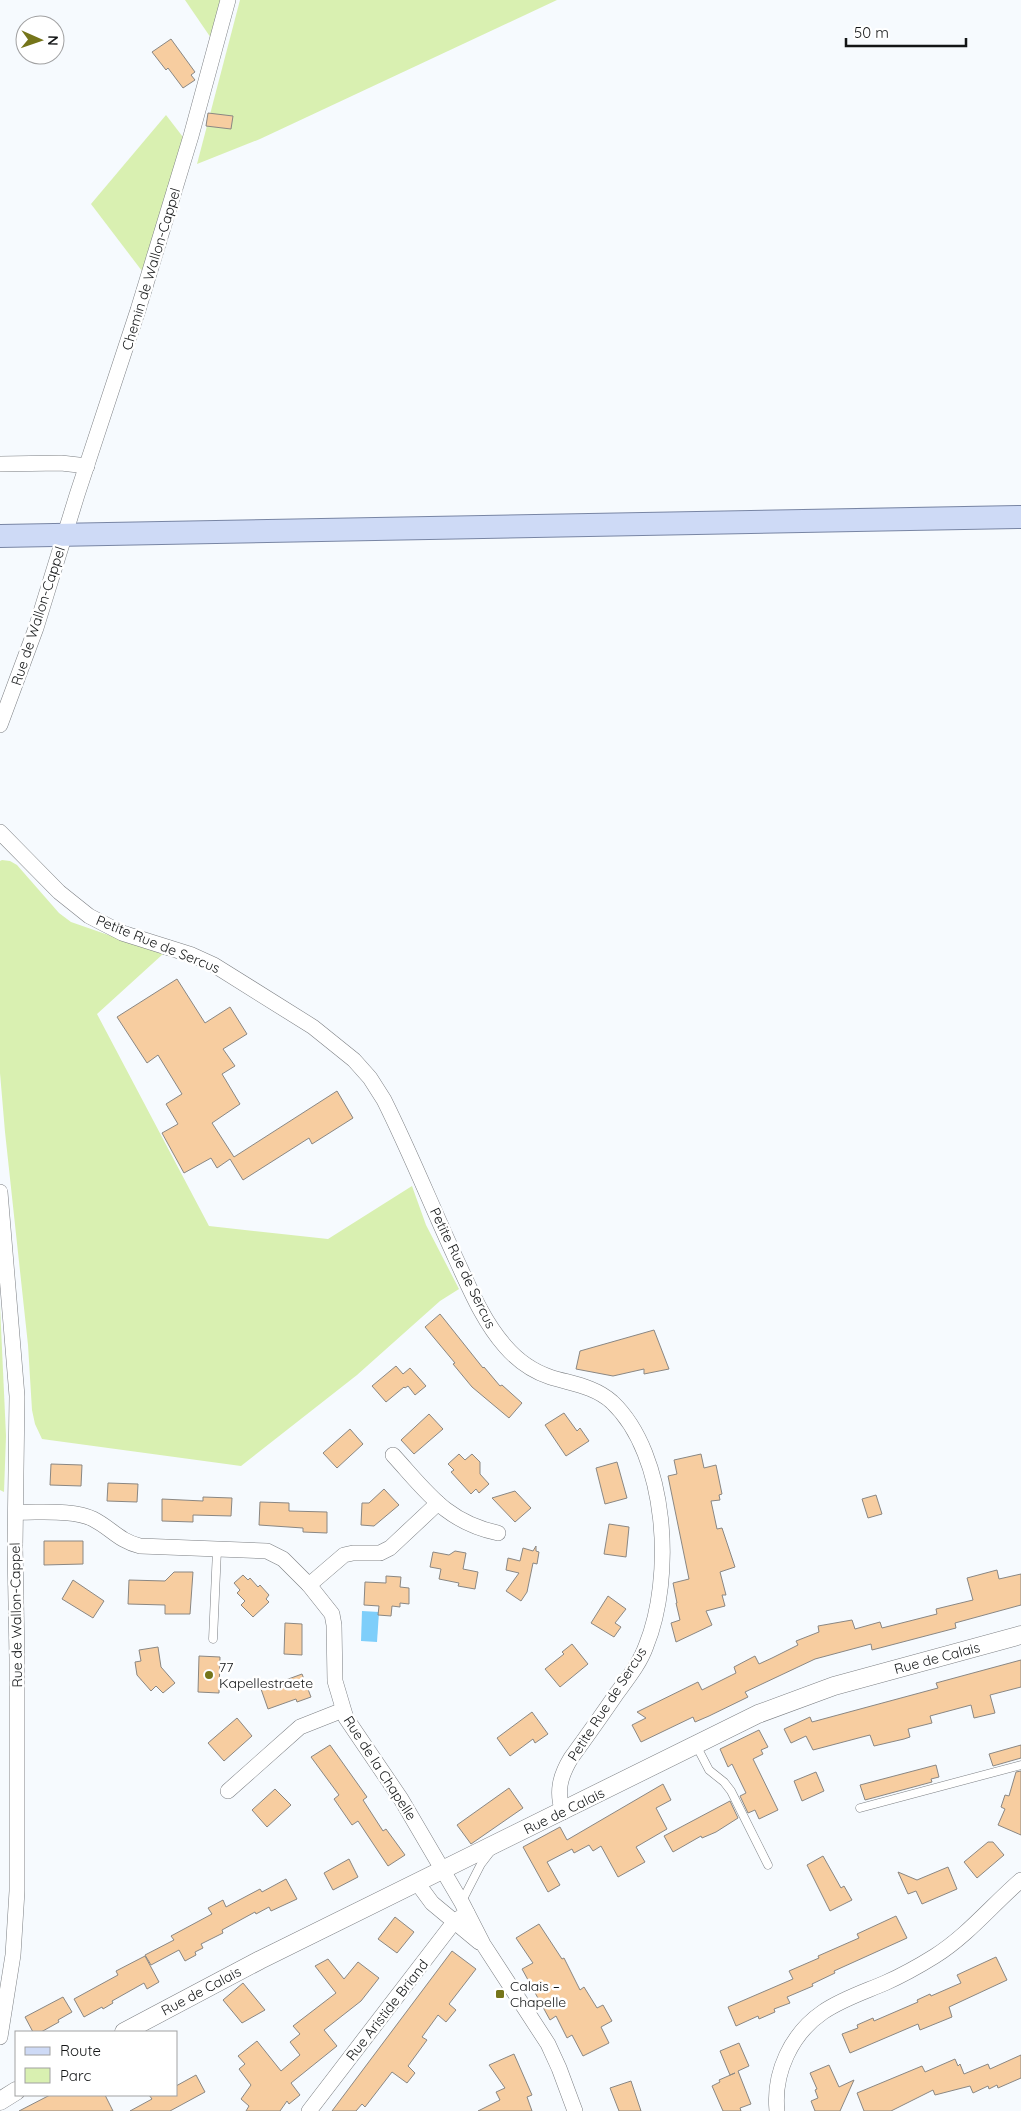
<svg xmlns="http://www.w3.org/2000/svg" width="1021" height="2111" viewBox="0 0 1021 2111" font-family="Quicksand,sans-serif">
<rect width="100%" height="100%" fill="#f6fafe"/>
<g fill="#d9f0b1">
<polygon points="185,0 224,0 213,41"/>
<polygon points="240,0 557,0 260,139 197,164"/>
<polygon points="166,115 186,141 156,238 142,271 91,204"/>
<polygon points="2,860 10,861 17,865 59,913 71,922 163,954 97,1014 209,1226 328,1239 412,1186 426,1225 459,1289 440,1301 357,1375 241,1466 42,1439 35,1424 32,1410 28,1345 5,1132 0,1073 0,861"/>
<polygon points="0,1305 6,1436 4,1492 0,1490"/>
</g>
<polygon fill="#7ecefa" points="362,1611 379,1612 377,1642 361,1641"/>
<g fill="#f7cda0" stroke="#8a8783">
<polygon points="171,39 195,72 191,75 195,80 183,88 168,68 166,70 152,52"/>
<polygon points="208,113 233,116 231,129 206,126"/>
<polygon points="177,979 205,1023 230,1007 247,1034 223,1049 235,1066 222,1074 240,1104 212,1123 234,1157 337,1091 353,1118 312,1144 309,1138 243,1180 230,1159 217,1168 211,1158 184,1173 162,1133 178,1124 166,1104 182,1094 158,1055 147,1063 117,1017"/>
<polygon points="440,1314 483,1368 484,1367 500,1386 502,1385 522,1403 509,1418 472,1387 453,1364 455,1363 425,1327"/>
<polygon points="654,1330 669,1369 644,1374 644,1369 613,1376 576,1369 580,1351"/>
<polygon points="396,1366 403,1374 410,1368 426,1386 415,1395 408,1386 405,1388 404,1387 386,1402 372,1386"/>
<polygon points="564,1413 577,1431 580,1428 589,1441 566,1456 545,1425"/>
<polygon points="429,1414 443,1429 414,1454 401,1440"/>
<polygon points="350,1429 363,1444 337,1468 323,1453"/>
<polygon points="459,1454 465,1460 472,1454 480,1462 480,1474 489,1484 479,1493 476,1489 471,1494 451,1472 454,1470 448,1464"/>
<polygon points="701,1454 704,1468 716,1465 722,1494 719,1495 720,1500 711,1501 717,1529 722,1528 735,1567 720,1572 726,1595 722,1595 725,1606 706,1611 712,1625 676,1642 671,1623 680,1620 676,1603 677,1603 673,1583 689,1579 668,1476 677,1474 674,1460"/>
<polygon points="617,1462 627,1498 605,1504 596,1468"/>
<polygon points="51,1464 82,1465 81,1486 50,1485"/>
<polygon points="108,1483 138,1484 137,1502 107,1501"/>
<polygon points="384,1489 399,1505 374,1526 361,1525 362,1503 369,1503"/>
<polygon points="515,1491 531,1508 515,1522 492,1498"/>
<polygon points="876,1495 882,1514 868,1518 862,1499"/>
<polygon points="203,1497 232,1498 231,1516 193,1515 193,1522 162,1521 162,1499 203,1501"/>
<polygon points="260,1502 289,1503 289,1511 327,1512 327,1533 303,1532 303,1528 259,1525"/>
<polygon points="609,1524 629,1527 626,1557 604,1554"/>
<polygon points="44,1541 83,1541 83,1564 44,1565"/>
<polygon points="536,1546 536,1551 539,1552 537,1564 533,1563 527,1592 521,1601 506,1591 519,1573 506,1570 508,1558 520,1561 523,1548 533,1551"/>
<polygon points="455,1551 466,1553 463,1569 478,1572 475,1589 458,1586 459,1583 439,1579 441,1569 430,1567 433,1552 449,1555"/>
<polygon points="997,1570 999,1579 1021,1574 1021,1605 955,1623 956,1628 872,1650 871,1644 815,1659 745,1692 748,1697 709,1716 695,1722 693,1717 641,1742 632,1725 646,1718 637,1712 698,1682 702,1690 736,1673 734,1667 755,1656 759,1664 772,1658 798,1645 796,1641 819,1632 818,1626 852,1620 855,1629 880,1622 882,1628 937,1614 936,1609 973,1600 967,1578"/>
<polygon points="174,1572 193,1572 190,1614 165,1614 165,1605 128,1604 129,1580 165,1581"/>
<polygon points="243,1575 248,1580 250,1578 258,1587 260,1585 269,1595 266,1599 269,1602 253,1617 241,1605 245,1601 237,1593 240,1590 234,1583"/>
<polygon points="386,1576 401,1577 400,1587 409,1588 409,1604 400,1603 400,1607 392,1606 391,1616 378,1615 379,1606 364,1605 365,1582 386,1583"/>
<polygon points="73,1580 104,1601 93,1618 62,1599"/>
<polygon points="608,1596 626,1609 615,1623 621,1627 614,1637 591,1623"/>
<polygon points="285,1623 302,1624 302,1655 284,1654"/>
<polygon points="572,1644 588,1664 560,1687 545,1669 564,1654 562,1652"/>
<polygon points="158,1647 161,1667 175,1683 163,1693 156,1686 151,1691 137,1675 135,1662 141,1661 139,1650"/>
<polygon points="199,1656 220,1657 219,1693 198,1692"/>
<polygon points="1021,1660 1021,1687 990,1695 995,1713 974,1718 971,1705 930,1716 932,1723 908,1729 910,1737 904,1739 874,1746 870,1735 866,1736 813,1750 806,1736 791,1743 784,1729 810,1717 812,1722 938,1688 936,1683"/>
<polygon points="302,1674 311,1697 297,1702 296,1699 268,1709 261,1689"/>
<polygon points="532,1712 548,1734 535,1743 533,1739 510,1756 497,1738"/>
<polygon points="237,1718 252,1736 224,1761 208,1743"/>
<polygon points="759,1730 768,1747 761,1750 763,1754 753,1759 778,1810 759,1819 755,1810 748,1813 740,1796 746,1793 732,1764 728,1767 720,1749"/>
<polygon points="330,1745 367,1797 363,1800 383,1831 386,1829 405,1855 388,1866 358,1821 352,1825 334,1799 339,1795 311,1757"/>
<polygon points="1021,1745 1021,1758 993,1766 989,1754"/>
<polygon points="936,1765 939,1777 931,1779 932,1782 865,1800 860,1785"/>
<polygon points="1021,1771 1021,1835 998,1825 1005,1809 1001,1807 1005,1795 1009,1796 1016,1772"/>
<polygon points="816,1772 824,1791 802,1801 794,1781"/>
<polygon points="663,1784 671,1800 656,1808 667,1829 636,1847 645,1862 618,1877 601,1846 593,1851 589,1845 574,1853 572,1849 547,1862 560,1885 548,1892 523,1847 560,1827 567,1840"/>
<polygon points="509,1788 523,1808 471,1844 457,1825"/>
<polygon points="275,1789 291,1805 267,1827 252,1810"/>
<polygon points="730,1801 738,1818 716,1832 702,1838 701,1836 673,1852 664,1836"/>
<polygon points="988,1842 993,1842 1004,1855 977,1878 964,1862"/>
<polygon points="823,1856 841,1888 844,1886 852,1900 830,1911 807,1865"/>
<polygon points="349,1859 358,1877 333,1890 324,1873"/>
<polygon points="948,1867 957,1889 922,1904 916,1891 908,1894 898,1872 917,1880"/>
<polygon points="286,1879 297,1899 271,1911 269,1907 256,1914 255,1912 222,1930 223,1933 201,1944 203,1948 195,1952 196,1955 185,1961 179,1950 151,1965 145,1955 174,1940 171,1936 212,1914 208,1908 223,1900 226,1907 260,1889 262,1892"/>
<polygon points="896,1916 907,1938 834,1971 835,1973 812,1984 813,1986 787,1997 790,2003 774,2009 775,2012 759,2019 758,2016 736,2026 728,2007 793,1979 789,1971 819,1958 818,1956 859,1938 857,1934"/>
<polygon points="395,1917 414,1932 397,1953 378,1939"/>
<polygon points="539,1924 562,1959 564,1958 580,1990 584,1987 597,2008 603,2005 612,2021 601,2027 609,2043 583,2056 572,2035 567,2038 556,2016 550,2020 522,1969 533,1963 516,1938"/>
<polygon points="452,1951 476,1969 449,2004 456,2010 446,2022 438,2015 422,2037 427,2040 408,2066 415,2073 407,2083 392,2072 365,2107 362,2104 356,2111 332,2111"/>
<polygon points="145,1956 159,1982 147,1989 144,1983 112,2001 113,2003 103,2009 102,2007 84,2017 74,1999 118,1975 116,1971"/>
<polygon points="996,1957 1007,1980 949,2007 952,2017 920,2030 918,2024 850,2053 842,2034 858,2028 857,2025 873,2018 874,2021 918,2002 917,2000 930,1994 931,1996 961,1983 957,1975"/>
<polygon points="328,1959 344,1979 358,1962 379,1978 361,2001 324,2030 337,2046 291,2083 300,2095 289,2104 287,2101 280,2111 246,2111 249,2106 241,2099 251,2085 239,2069 245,2064 238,2056 257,2041 281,2071 300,2055 290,2042 300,2034 293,2026 336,1993 315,1966"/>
<polygon points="243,1983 265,2010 242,2023 223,2000"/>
<polygon points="63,1997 72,2012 58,2020 59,2022 41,2032 33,2032 25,2017"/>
<polygon points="739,2043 749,2066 738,2071 751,2104 740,2108 741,2111 723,2111 712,2086 720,2082 719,2080 735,2073 730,2075 720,2051"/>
<polygon points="514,2054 532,2095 527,2097 532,2111 478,2111 500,2100 496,2092 505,2088 489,2065"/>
<polygon points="1021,2055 1021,2078 998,2088 997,2085 989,2089 988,2086 973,2093 970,2086 935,2095 933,2090 891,2111 864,2111 857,2093 922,2066 925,2072 955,2059 958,2066 960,2064 964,2074 988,2064 990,2069"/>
<polygon points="829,2065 839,2087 854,2080 840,2111 815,2111 811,2101 818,2098 815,2090 817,2089 810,2073"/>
<polygon points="196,2075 205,2092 170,2111 130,2111 152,2099 149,2095 176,2095 176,2086"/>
<polygon points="631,2081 641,2111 619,2111 610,2088"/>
<polygon points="50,2095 105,2095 113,2111 19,2111"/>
</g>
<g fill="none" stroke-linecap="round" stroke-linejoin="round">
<g stroke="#7c7f83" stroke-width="9">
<g id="service">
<polyline points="213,1639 217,1550"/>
<polyline points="696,1745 709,1770 724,1782 731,1791 768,1865"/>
<polyline points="860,1808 1021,1765"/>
<polyline points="462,1901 481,1864 491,1851"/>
</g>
</g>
<g stroke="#7c7f83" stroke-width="16">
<g id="minor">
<polyline points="0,464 61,463 87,466"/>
<polyline points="0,725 36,628 77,495 138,310 191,136 228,0"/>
<path d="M 0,832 L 59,892 L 89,916 L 122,933 L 192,955 L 214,965 L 313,1027 L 354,1060 L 370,1078 L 384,1100 C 410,1152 432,1207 456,1259 C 470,1289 483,1321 505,1346 C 517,1360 532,1371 550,1377 C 572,1384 594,1386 612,1402 C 668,1455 674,1578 646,1646 C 640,1663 628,1678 617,1693 C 602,1715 587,1736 571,1758 C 560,1776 556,1792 563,1812"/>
<polyline points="0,1192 17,1396 15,1547 17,1658 17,1891 13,1955 0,2037"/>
<path d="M 393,1455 C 427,1492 446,1522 498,1533"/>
<path d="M 16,1512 C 38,1513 73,1509 93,1519 C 111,1528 119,1541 140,1546 L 267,1551 L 283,1559 L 309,1585 L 332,1614 L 334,1625 L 335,1681 L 346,1718 L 401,1799 L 462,1903 L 483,1944 L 548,2044 L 559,2068 L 575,2111"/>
<polyline points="309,1585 344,1555 353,1553 380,1553 390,1548 438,1503"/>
<polyline points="228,1791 300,1727 343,1710"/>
<polyline points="418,1884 432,1903 479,1942"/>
<polyline points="309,2111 454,1922 467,1913"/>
<path d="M 777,2111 C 773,2073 791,2034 823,2012 C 842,1999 864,1992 885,1983 C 903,1975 919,1966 935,1956 C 968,1935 992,1905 1021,1880"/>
</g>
</g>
<g stroke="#7c7f83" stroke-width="19">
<g id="tertiary">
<polyline points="124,2032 260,1960 758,1714 834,1686 1021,1635"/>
<polyline points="0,2101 16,2091"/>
</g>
</g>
<g stroke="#7885a4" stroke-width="24">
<polyline id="primary" points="0,536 1021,517"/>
</g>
<use href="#service" stroke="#fff" stroke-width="8"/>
<use href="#minor" stroke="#fff" stroke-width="15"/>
<use href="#tertiary" stroke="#fff" stroke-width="18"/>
<use href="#primary" stroke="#cedaf6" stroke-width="22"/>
</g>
<g fill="#75751a" stroke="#fff" stroke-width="2">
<circle cx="209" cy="1675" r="5"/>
<rect x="495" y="1989" width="10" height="10" rx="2.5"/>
</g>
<g text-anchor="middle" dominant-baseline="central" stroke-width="5" stroke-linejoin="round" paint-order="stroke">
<g font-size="14" fill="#131516" stroke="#fff">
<text transform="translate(151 269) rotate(-73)">Chemin de Wallon-Cappel</text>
<text transform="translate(38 616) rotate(-72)">Rue de Wallon-Cappel</text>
<text transform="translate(158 944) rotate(22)">Petite Rue de Sercus</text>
<text transform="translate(463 1268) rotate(64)">Petite Rue de Sercus</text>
<text transform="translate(16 1615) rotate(-91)">Rue de Wallon-Cappel</text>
<text transform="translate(937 1658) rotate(-15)">Rue de Calais</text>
<text transform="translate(607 1704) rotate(-57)">Petite Rue de Sercus</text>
<text transform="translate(380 1768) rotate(57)">Rue de la Chapelle</text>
<text transform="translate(564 1811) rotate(-26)">Rue de Calais</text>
<text transform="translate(201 1991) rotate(-28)">Rue de Calais</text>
<text transform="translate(387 2010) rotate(-52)">Rue Aristide Briand</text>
</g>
<g font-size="14" fill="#131516" stroke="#fff" text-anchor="start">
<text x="219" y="1667">77<tspan x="219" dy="16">Kapellestraete</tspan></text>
<text x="510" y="1986">Calais –<tspan x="510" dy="16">Chapelle</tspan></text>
</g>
</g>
<rect x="15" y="2031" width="162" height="65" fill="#ffffff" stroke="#a1a1a2"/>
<rect x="25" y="2047" width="25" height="8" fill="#cedaf6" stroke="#a1a1a2"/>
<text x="60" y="2056" font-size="15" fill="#131516">Route</text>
<rect x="25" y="2068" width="25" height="15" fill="#d9f0b1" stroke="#a1a1a2"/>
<text x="60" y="2081" font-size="15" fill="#131516">Parc</text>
<g transform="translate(40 40) rotate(92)"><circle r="24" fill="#ffffff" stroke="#a1a1a2"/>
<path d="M0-4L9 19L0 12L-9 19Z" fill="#75751a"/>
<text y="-8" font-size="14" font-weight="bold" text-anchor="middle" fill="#131516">N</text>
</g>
<path d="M846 38v8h120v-8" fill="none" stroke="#131516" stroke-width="2.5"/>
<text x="854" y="38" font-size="15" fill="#131516" stroke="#ffffff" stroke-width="4" paint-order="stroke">50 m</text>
</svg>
